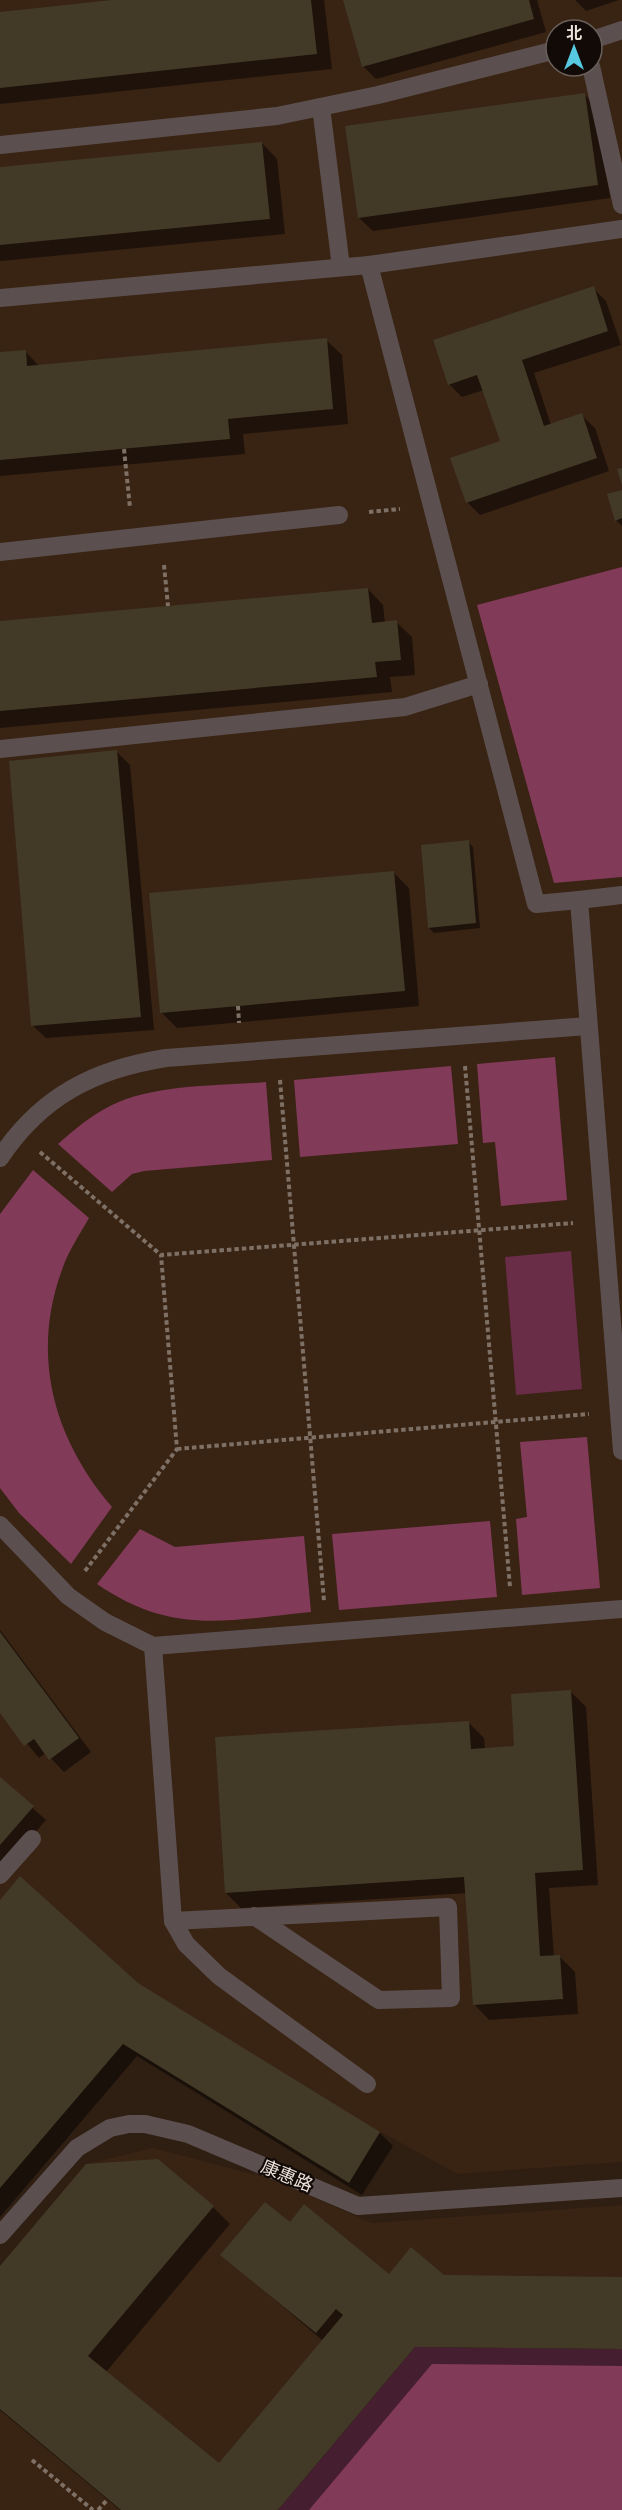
<svg xmlns="http://www.w3.org/2000/svg" width="622" height="2510" viewBox="0 0 622 2510" font-family="Cabin,'Noto Sans SC',sans-serif">
<rect width="100%" height="100%" fill="#2f1e12"/>
<g fill="#392313" fill-rule="evenodd">
<path d="M 0,0 L 622,0 L 622,2162 L 457,2174 L 381,2132 L 349,2183 L 123,2044 L 0,2188 ZM 556,30 L 592,30 L 592,66 L 556,66 Z"/>
<polygon points="153,2148 269,2178 372,2223 622,2205 622,2510 0,2510 0,2266 86,2164"/>
</g>
<polygon fill="#692d47" points="571,1251 582,1389 516,1395 505,1257"/>
<g fill="#823a59">
<polygon points="622,567 622,877 554,883 477,605"/>
<polygon points="555,1057 567,1200 501,1206 495,1142 483,1143 477,1064"/>
<polygon points="451,1066 458,1144 300,1157 294,1080"/>
<path d="M 266,1082 L 272,1160 L 144,1171 L 132,1174 L 112,1192 L 58,1144 C 74,1130 90,1116 110,1106 C 152,1084 219,1086 266,1082 Z"/>
<path d="M 33,1170 L 89,1218 C 80,1234 69,1250 63,1267 C 30,1354 53,1438 112,1507 L 71,1564 L 19,1513 L 0,1488 L 0,1214 Z"/>
<polygon points="587,1437 600,1588 522,1595 516,1519 527,1517 520,1442"/>
<polygon points="490,1521 497,1597 339,1610 332,1534"/>
<path d="M 140,1529 L 175,1547 L 304,1536 L 311,1612 C 226,1620 173,1636 97,1584 Z"/>
<polygon points="415,2347 622,2349 622,2510 278,2510"/>
</g>
<g fill="#0007">
<polygon points="126,0 324,0 332,69 0,104 0,14"/>
<polygon points="344,0 537,0 546,32 376,79 363,66"/>
<polygon points="575,0 619,0 586,11"/>
<polygon points="584,94 597,108 610,198 373,231 359,218"/>
<polygon points="262,143 277,159 285,234 0,261 0,169"/>
<polygon points="593,288 606,301 621,345 534,373 551,425 581,415 595,428 609,471 480,515 467,502 502,441 484,390 462,397 449,384"/>
<polygon points="326,340 342,355 348,424 243,434 245,454 0,476 0,354 25,351 40,367"/>
<polygon points="622,492 622,526 616,520"/>
<polygon points="368,589 383,605 385,623 396,622 412,637 415,675 390,677 392,692 0,728 0,623"/>
<polygon points="117,752 130,765 154,1030 46,1038 32,1025"/>
<polygon points="468,842 473,847 480,928 434,933 429,928"/>
<polygon points="393,872 409,888 419,1006 177,1028 161,1012"/>
<polygon points="0,1630 91,1752 64,1772 46,1753 39,1758 0,1711"/>
<polygon points="571,1692 586,1707 598,1885 549,1888 554,1957 559,1956 575,1972 578,2014 489,2020 474,2004 467,1893 241,1908 226,1893 468,1722 484,1738 485,1749 515,1747"/>
<polygon points="0,1779 46,1820 0,1873"/>
<polygon points="0,1902 380,2133 393,2146 362,2195 137,2056 0,2217"/>
<polygon points="213,2207 230,2224 106,2372 219,2466 323,2341 223,2255 290,2224 389,2276 622,2278 622,2366 432,2364 309,2510 120,2510 0,2410 0,2268"/>
</g>
<g fill="#423a27">
<polygon points="112,0 311,0 317,54 0,88 0,12"/>
<polygon points="343,0 529,0 534,19 362,67"/>
<polygon points="585,93 598,185 358,218 345,126"/>
<polygon points="262,142 270,219 0,245 0,167"/>
<polygon points="594,286 608,331 522,360 544,426 582,413 597,458 466,503 450,458 500,441 477,375 448,385 433,340"/>
<polygon points="327,338 333,409 228,419 230,439 0,460 0,352 26,350 27,366"/>
<polygon points="622,468 622,485 617,469"/>
<polygon points="622,490 622,518 615,521 607,494"/>
<polygon points="368,588 372,623 397,620 401,660 375,662 377,677 0,711 0,621"/>
<polygon points="117,750 141,1017 31,1026 9,761"/>
<polygon points="469,840 476,923 428,928 421,845"/>
<polygon points="394,871 405,991 160,1013 149,893"/>
<polygon points="0,1632 79,1738 49,1760 34,1739 24,1746 0,1713"/>
<polygon points="571,1690 583,1870 535,1873 540,1956 560,1955 563,1999 473,2005 464,1877 225,1893 215,1737 469,1721 471,1749 514,1746 511,1694"/>
<polygon points="0,1777 34,1806 0,1845"/>
<polygon points="20,1876 138,1983 380,2132 349,2183 123,2044 0,2188 0,1900"/>
<polygon points="158,2159 214,2206 88,2356 219,2463 343,2315 336,2309 316,2333 220,2255 265,2202 290,2222 304,2204 389,2274 411,2247 444,2275 622,2277 622,2349 415,2347 278,2510 121,2510 0,2409 0,2266 86,2164"/>
</g>
<g fill="none" stroke-linecap="round" stroke-linejoin="round">
<g stroke="#7e7065" stroke-width="4" stroke-dasharray="4.5 3" stroke-linecap="butt">
<polyline points="124,449 130,508"/>
<polyline points="369,512 400,509"/>
<polyline points="164,565 168,606"/>
<polyline points="238,1006 239,1023"/>
<polyline points="465,1066 510,1587"/>
<polyline points="280,1080 324,1601"/>
<polyline points="40,1152 161,1255 573,1223"/>
<polyline points="177,1449 589,1414"/>
<polyline points="85,1571 177,1449 161,1255"/>
<polyline points="32,2460 93,2510"/>
<polyline points="98,2510 108,2499"/>
</g>
<g stroke="#5b504f" stroke-width="18">
<polyline points="592,40 622,30"/>
<polyline points="591,66 622,205"/>
<polyline points="321,107 341,267"/>
<polyline points="0,145 277,116 378,95 556,50"/>
<polyline points="369,265 536,904 579,900"/>
<polyline points="0,298 369,265 622,229"/>
<polyline points="0,552 339,515"/>
<polyline points="0,749 405,707 479,684"/>
<polyline points="622,895 579,900 622,1451"/>
<path d="M 0,1158 C 41,1096 95,1069 166,1058 L 588,1026"/>
<polyline points="0,1525 68,1596 105,1622 153,1646 622,1609"/>
<polyline points="153,1646 173,1921 186,1944 219,1976 367,2084"/>
<polyline points="0,1875 32,1839"/>
<polyline points="173,1921 448,1907 451,1998 379,2000 254,1916"/>
<polyline points="0,2235 77,2148 110,2128 129,2124 145,2124 188,2134 358,2206 622,2188"/>
</g>
</g>
<g text-anchor="middle" dominant-baseline="central" stroke-width="4.5" stroke-linejoin="round" paint-order="stroke">
<g font-size="18" fill="#ede2da" stroke="#110a06">
<text transform="translate(287 2176) rotate(23)">康惠路</text>
</g>
</g>
<g transform="translate(574 48)"><circle r="28" fill="#110a06" stroke="#69605b" stroke-width="1.5"/>
<path d="M0-4.5L10 22L0 15L-10 22Z" fill="#56c9e1"/>
<text y="-9" font-size="16" font-weight="bold" text-anchor="middle" fill="#ede2da">北</text>
</g>
</svg>
